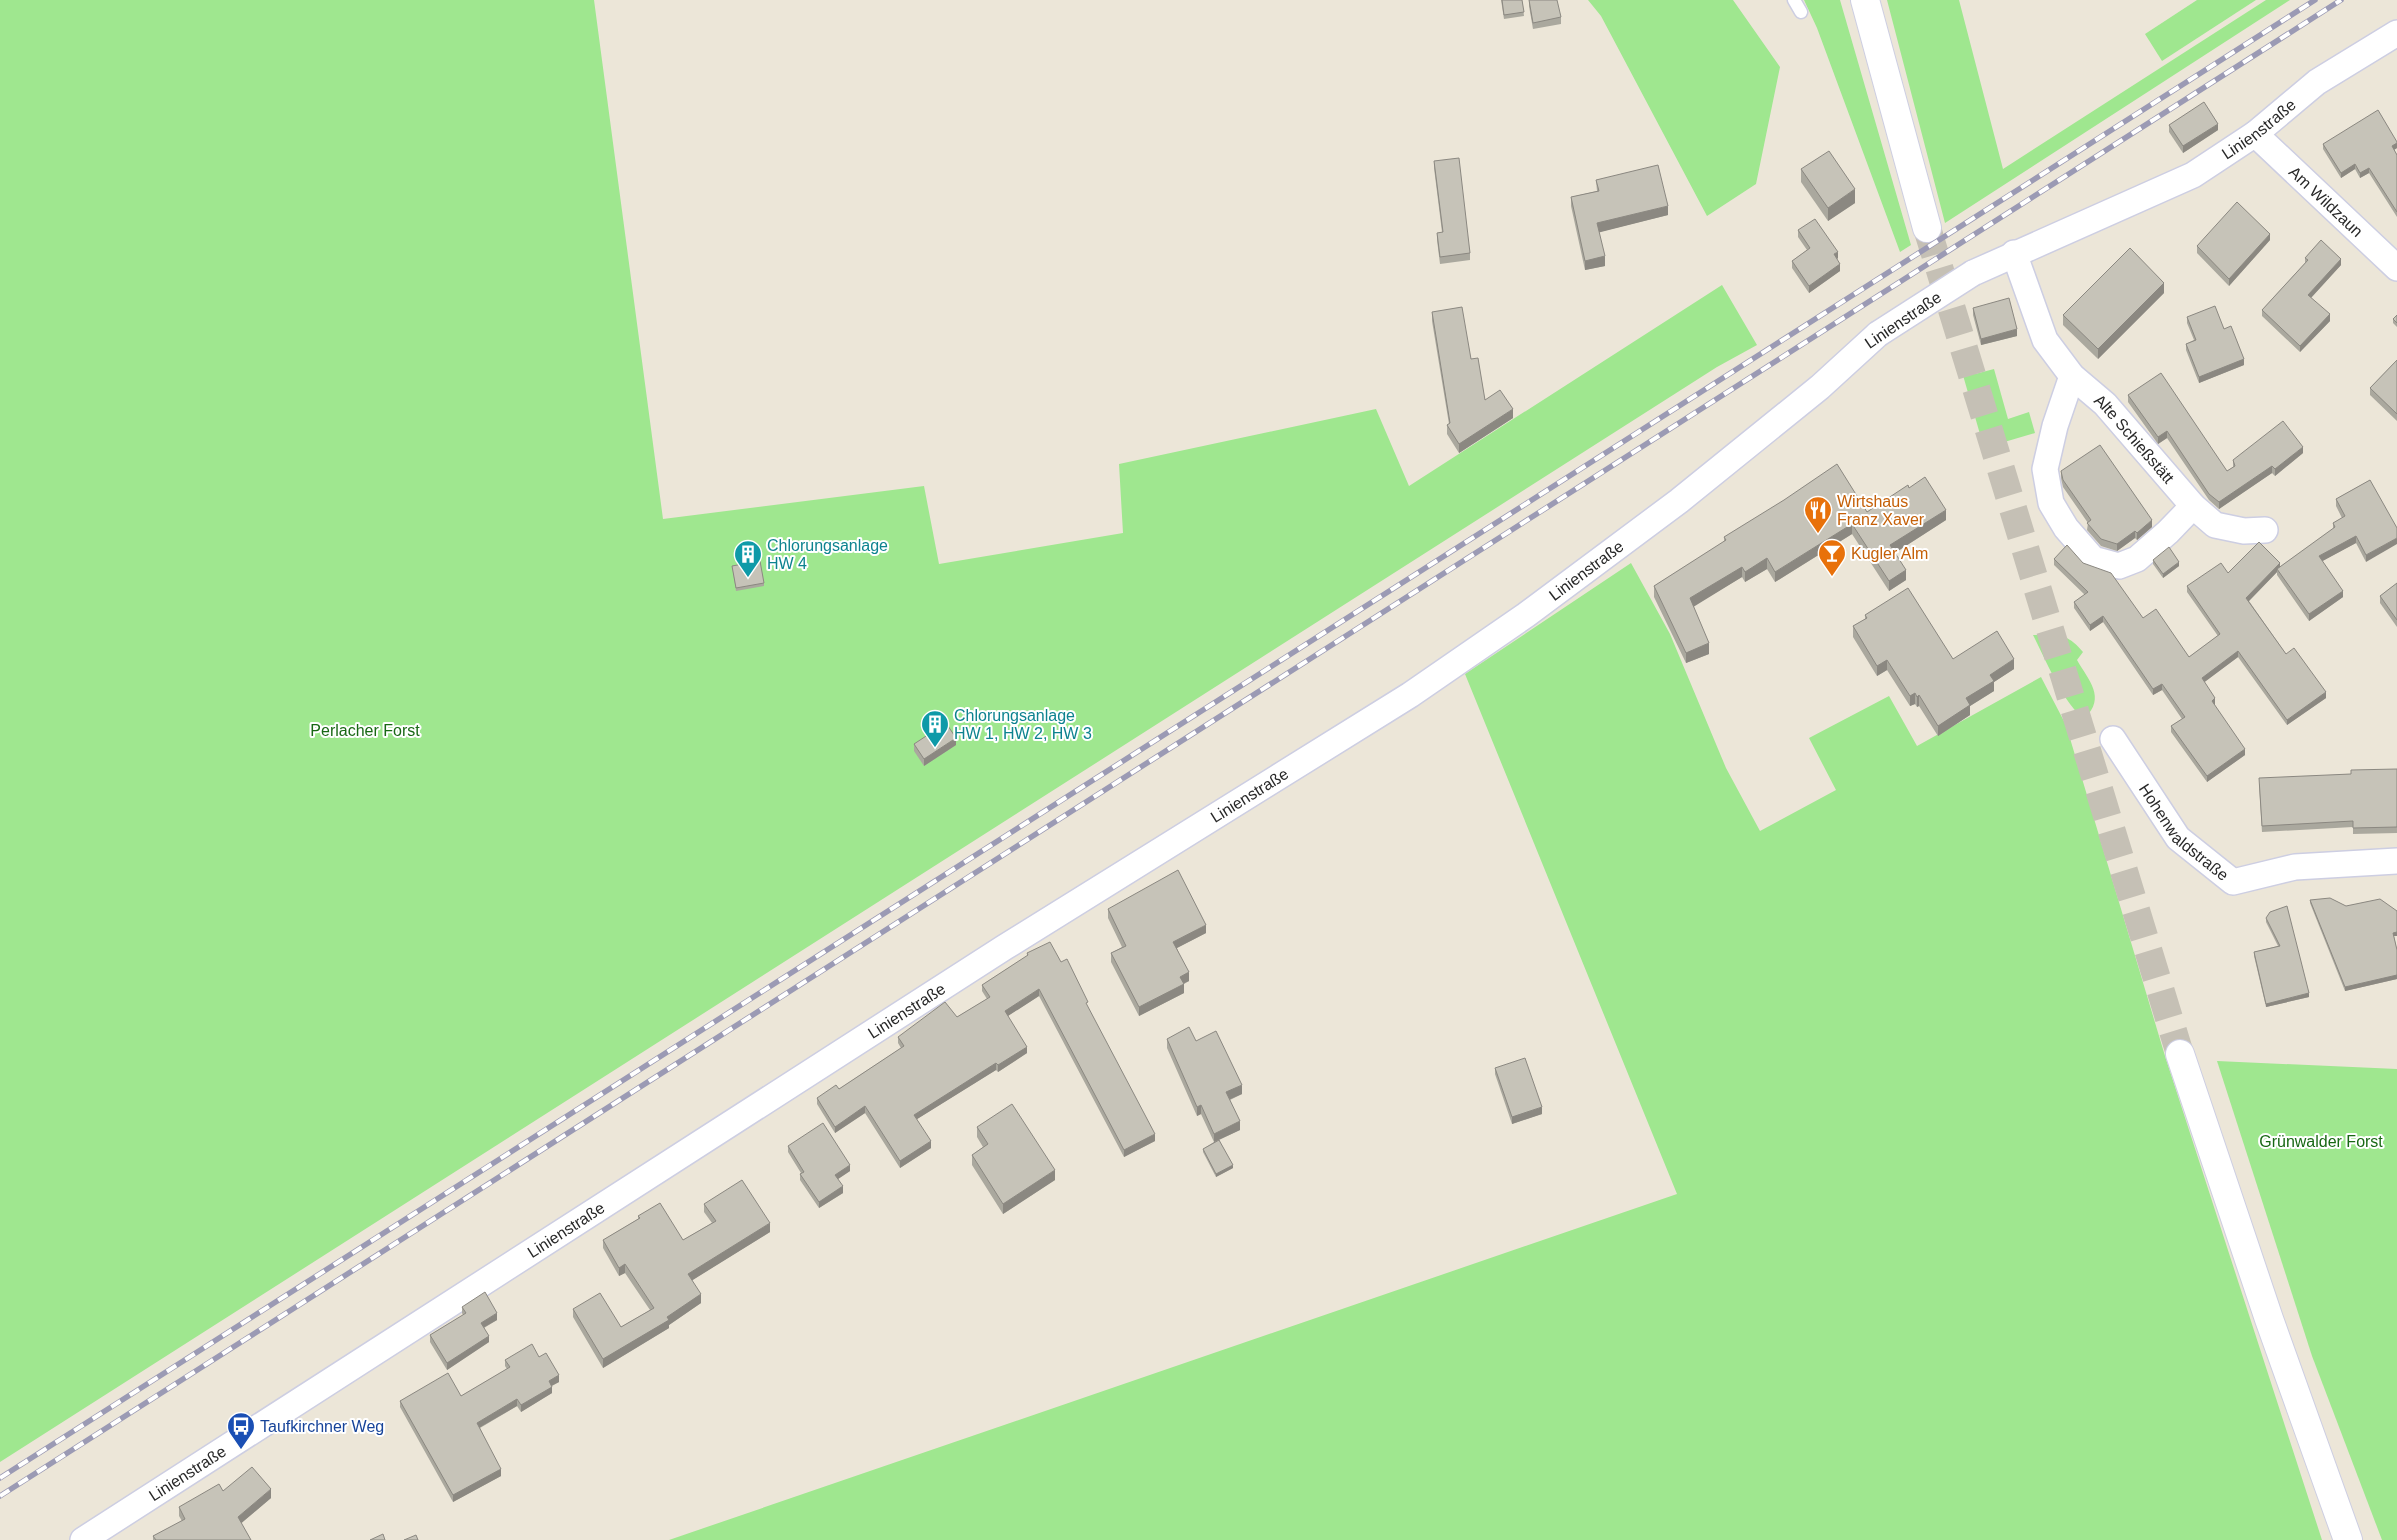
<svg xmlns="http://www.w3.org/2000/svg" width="2397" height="1540" viewBox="0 0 2397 1540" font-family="Helvetica,sans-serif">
<rect width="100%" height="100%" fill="#ece6d8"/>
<g fill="#9fe78f">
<polygon points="0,0 594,0 663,519 924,486 939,564 1123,533 1119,464 1376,409 1409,486 1722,285 1757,345 1717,367 0,1462"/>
<polygon points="1588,0 1733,0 1780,67 1756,184 1707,216 1601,16"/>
<polygon points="1804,0 1840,0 1911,245 1900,252 1817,28"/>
<polygon points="1887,0 1959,0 2003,169 2266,0 2290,0 1945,223"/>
<polygon points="2197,0 2256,0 2162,61 2145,34"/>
<polygon points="1969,354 1975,374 1994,369 2008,419 2029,412 2035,433 1984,448 1958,358"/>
<polygon points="1631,563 1670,634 1726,768 1760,831 1836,790 1809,738 1889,696 1917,746 2041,677 2066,725 2165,1056 2322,1540 669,1540 1677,1194 1465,674"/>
<path d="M 2033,635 C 2057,635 2066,632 2083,652 L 2077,660 C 2089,681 2106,697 2085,718 C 2066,710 2043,654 2033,635 Z"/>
<polygon points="2217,1061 2397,1069 2397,1540 2382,1540 2312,1356"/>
</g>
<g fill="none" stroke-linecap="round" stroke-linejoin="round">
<polyline stroke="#c5c0b5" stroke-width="28" stroke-dasharray="28 14" stroke-linecap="butt" points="1927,228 2180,1054"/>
<g stroke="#cdcee2" stroke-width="15">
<polyline id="lane" points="1794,0 1801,12"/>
</g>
<g stroke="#cdcee2" stroke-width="28">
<g id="street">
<path id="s1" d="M 2255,134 L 2397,268"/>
<path id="s2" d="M 2014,253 L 2045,340 L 2072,376 L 2105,404 L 2193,506 L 2215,525 L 2244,531 L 2265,530"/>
<path id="s3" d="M 1973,273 L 2193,175 L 2255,134 L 2317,82 L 2397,33"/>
<polyline points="2072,376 2055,426 2045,469 2051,503 2066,528 2093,559 2119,566 2137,559 2168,532 2193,506"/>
<path id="s4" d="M 2113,739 L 2178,838 L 2233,882 L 2295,867 L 2397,861"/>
<path id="s5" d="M 83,1540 L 1005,947 L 1410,695 L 1526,615 L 1679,501 L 1820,387 L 1878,334"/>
</g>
</g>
<g stroke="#cdcee2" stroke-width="30">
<g id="secondary">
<polyline points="1865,0 1927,228"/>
<polyline points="2180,1054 2269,1319 2348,1540"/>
</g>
</g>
<use href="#lane" stroke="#fff" stroke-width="12"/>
<use href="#street" stroke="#fff" stroke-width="25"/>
<use href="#secondary" stroke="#fff" stroke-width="28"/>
<g stroke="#9b9ab4" stroke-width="5.5">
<g id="rail">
<polyline points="0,1478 2315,0"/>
<polyline points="0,1496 2341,0"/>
</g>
</g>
<use href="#rail" stroke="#fff" stroke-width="4" stroke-dasharray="11" stroke-linecap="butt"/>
<g stroke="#cdcee2" stroke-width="28" stroke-linecap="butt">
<polyline id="street-bridge" points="1878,334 1973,273"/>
</g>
<use href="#street-bridge" stroke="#fff" stroke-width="25"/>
</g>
<g fill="#aaa89e">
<polygon points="1501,0 1522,0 1524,16 1504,19"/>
<polygon points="1529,0 1561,17 1561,24 1533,29 1529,6"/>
<polygon points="2169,125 2218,130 2183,153 2169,132"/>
<polygon points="2397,142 2397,148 2394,150 2397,155 2397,217 2369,173 2360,178 2355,169 2341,178 2323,149 2323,144"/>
<polygon points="1434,161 1470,253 1470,260 1440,264 1437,240 1437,233 1442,232 1434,168"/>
<polygon points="1801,169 1855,203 1828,221 1801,182"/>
<polygon points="1596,180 1668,215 1599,232 1605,266 1585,270 1571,206 1571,197 1597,191"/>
<polygon points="1798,230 1838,258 1837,259 1840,271 1809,293 1792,268 1792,261 1807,250 1798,237"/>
<polygon points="2270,240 2229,286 2197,253 2197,246"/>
<polygon points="2305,258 2341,265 2311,298 2330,321 2300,352 2262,316 2262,310 2305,263"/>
<polygon points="2164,293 2098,359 2063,325 2063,315"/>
<polygon points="1973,308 2017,336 1981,345 1973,315"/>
<polygon points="1432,312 1471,359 1485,400 1513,418 1459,453 1447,434 1447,425 1449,424 1432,321"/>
<polygon points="2397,315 2397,327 2393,323 2393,319"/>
<polygon points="2187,317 2224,329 2244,365 2199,383 2186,350 2186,344 2194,340 2187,323"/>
<polygon points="2397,360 2397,421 2370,395 2370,388"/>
<polygon points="2128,395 2227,471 2233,467 2233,460 2303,453 2275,476 2272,473 2219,509 2209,500 2167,438 2158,444 2128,402"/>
<polygon points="2061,471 2152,527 2137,540 2135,538 2117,551 2101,546 2087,530 2088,523 2063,487 2061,478"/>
<polygon points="2370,480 2366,562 2356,543 2322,561 2343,597 2309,621 2277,575 2277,572 2249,601 2286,654 2326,698 2287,725 2238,657 2204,682 2215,704 2214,705 2245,755 2207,782 2171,732 2171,726 2182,719 2162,690 2153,695 2103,622 2090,631 2074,608 2074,602 2085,595 2054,565 2054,559 2083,563 2143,618 2189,657 2218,636 2187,592 2187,586 2228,573 2280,567 2333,529 2333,523 2342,518 2336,506 2336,499"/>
<polygon points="1909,488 1946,520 1895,553 1906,580 1889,591 1852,534 1775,582 1767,569 1745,582 1742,577 1693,606 1709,654 1686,663 1654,597 1654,586 1724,542 1724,537 1867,512"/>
<polygon points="2153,560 2179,566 2163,578 2153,564"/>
<polygon points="732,566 764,583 764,586 736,591"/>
<polygon points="2397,583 2397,627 2380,603 2380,596"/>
<polygon points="1865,615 1953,659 2014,669 1994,682 1994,691 1970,706 1970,715 1938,736 1919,706 1917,707 1915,704 1910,706 1887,670 1877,676 1853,637 1853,626 1865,619"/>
<polygon points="914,744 956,745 924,766 914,751"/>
<polygon points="2397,769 2397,833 2353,834 2353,827 2262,832 2259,784"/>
<polygon points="2310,900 2346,906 2397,911 2397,936 2394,936 2397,950 2397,979 2345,991 2310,903"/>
<polygon points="1108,909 1206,933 1177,948 1189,981 1184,984 1184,993 1139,1016 1111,962 1111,953 1122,947 1108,918"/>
<polygon points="2266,918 2309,997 2266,1007 2254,956 2254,952 2278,946 2266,922"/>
<polygon points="1027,953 1061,962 1088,1008 1155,1141 1124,1157 1039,996 1007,1016 1027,1053 998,1072 996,1070 917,1119 931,1148 900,1168 865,1113 835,1133 817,1104 817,1098 839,1089 901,1048 898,1043 898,1037 957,1017 987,999 982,991 982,985 1027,956"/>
<polygon points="1167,1039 1196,1041 1242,1094 1230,1100 1240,1130 1219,1140 1233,1168 1216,1177 1203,1152 1203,1149 1214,1142 1201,1114 1197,1116 1167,1048"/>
<polygon points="1495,1068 1542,1114 1512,1124 1495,1074"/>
<polygon points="977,1127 1055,1180 1003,1214 972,1165 972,1155 983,1147 977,1137"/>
<polygon points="788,1146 850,1171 838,1179 843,1193 819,1208 800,1180 800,1174 801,1173 788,1152"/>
<polygon points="704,1204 770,1232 692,1280 701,1303 669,1325 669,1328 603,1368 573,1317 573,1309 621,1327 650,1310 625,1273 619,1276 603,1248 603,1240 638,1219 638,1216 683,1240 712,1223 704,1212"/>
<polygon points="462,1307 497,1320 484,1328 489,1342 447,1370 430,1342 430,1335 463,1315 462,1313"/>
<polygon points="539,1357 559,1382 552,1386 552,1393 521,1412 517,1406 480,1428 501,1476 453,1502 400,1407 400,1401 461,1396 507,1369 505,1366 505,1360"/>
<polygon points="223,1491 271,1498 241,1523 251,1540 153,1540 153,1536 182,1521 179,1516 179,1507"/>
</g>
<g fill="#8b8881">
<polygon points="2218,124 2218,130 2183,153 2183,146"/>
<polygon points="2397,143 2397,148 2392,151 2392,146"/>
<polygon points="2355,164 2355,169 2341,178 2341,173"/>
<polygon points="2369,168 2369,173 2360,178 2360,173"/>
<polygon points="1855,189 1855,203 1828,221 1828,208"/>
<polygon points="1668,206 1668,215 1597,233 1597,223"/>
<polygon points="2270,234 2270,240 2229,286 2229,279"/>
<polygon points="1838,252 1838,258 1834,261 1834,254"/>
<polygon points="1605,256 1605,266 1585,270 1585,261"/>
<polygon points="2341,259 2341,265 2308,301 2308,295"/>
<polygon points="1840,264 1840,271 1809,293 1809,286"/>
<polygon points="2164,283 2164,293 2098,359 2098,349"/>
<polygon points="2330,314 2330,321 2300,352 2300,346"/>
<polygon points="2017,329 2017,336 1981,345 1981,339"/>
<polygon points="2244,359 2244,365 2199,383 2199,377"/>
<polygon points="1513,409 1513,418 1459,453 1459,444"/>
<polygon points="2167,431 2167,438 2158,444 2158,437"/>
<polygon points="2303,447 2303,453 2275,476 2275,469"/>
<polygon points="2272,466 2272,473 2219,509 2219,502"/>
<polygon points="1946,510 1946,520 1890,556 1890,545"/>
<polygon points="2152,520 2152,527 2137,540 2137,533"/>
<polygon points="1852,524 1852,534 1775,582 1775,572"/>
<polygon points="2135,531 2135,538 2117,551 2117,544"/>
<polygon points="2356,536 2356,543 2319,563 2319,556"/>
<polygon points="2397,538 2397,544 2366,562 2366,555"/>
<polygon points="1767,558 1767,569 1745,582 1745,572"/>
<polygon points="2179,562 2179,566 2163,578 2163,574"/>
<polygon points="2280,563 2280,568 2277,569 2277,572 2246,604 2246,598"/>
<polygon points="1742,567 1742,577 1690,609 1690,598"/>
<polygon points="1906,570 1906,580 1889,591 1889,581"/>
<polygon points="2343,591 2343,597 2309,621 2309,614"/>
<polygon points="2103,616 2103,622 2090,631 2090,625"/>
<polygon points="1709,643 1709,654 1686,663 1686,653"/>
<polygon points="2238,651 2238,657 2202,684 2202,678"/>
<polygon points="2014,659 2014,669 1994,682 1994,691 1970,706 1970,715 1938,736 1938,726 1990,675"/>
<polygon points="1887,660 1887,670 1877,676 1877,666"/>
<polygon points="2162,684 2162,690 2153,695 2153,689"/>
<polygon points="2326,692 2326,698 2287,725 2287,720"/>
<polygon points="1915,693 1915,704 1910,706 1910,696"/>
<polygon points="1919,695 1919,706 1917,707 1917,697"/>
<polygon points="2215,698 2215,704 2212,707 2212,701"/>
<polygon points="956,738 956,745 924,766 924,759"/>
<polygon points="2245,749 2245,755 2207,782 2207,776"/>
<polygon points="1206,925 1206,933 1173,950 1173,942"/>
<polygon points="2397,932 2397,936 2393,936 2393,933"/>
<polygon points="1189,972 1189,981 1180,985 1180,977"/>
<polygon points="2397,975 2397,979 2345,991 2345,987"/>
<polygon points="1184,984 1184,993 1139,1016 1139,1007"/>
<polygon points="1039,989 1039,996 1005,1018 1005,1011"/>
<polygon points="2309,993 2309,997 2266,1007 2266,1004"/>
<polygon points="1027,1047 1027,1053 998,1072 998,1065"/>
<polygon points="996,1063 996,1070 914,1121 914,1115"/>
<polygon points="1242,1085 1242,1094 1226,1101 1226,1092"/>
<polygon points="1201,1105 1201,1114 1197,1116 1197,1107"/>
<polygon points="865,1106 865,1113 835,1133 835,1127"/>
<polygon points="1542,1107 1542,1114 1512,1124 1512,1117"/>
<polygon points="1240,1121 1240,1130 1214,1142 1214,1134"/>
<polygon points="1155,1134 1155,1141 1124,1157 1124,1150"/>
<polygon points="931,1141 931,1148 900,1168 900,1161"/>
<polygon points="850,1165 850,1171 835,1181 835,1175"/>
<polygon points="1233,1165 1233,1168 1216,1177 1216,1174"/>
<polygon points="1055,1170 1055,1180 1003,1214 1003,1204"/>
<polygon points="843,1186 843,1193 819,1208 819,1202"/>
<polygon points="770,1223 770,1232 688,1283 688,1274"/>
<polygon points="625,1264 625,1273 619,1276 619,1268"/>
<polygon points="701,1294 701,1303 669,1325 669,1328 603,1368 603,1359"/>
<polygon points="497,1313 497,1320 481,1329 481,1323"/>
<polygon points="489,1336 489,1342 447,1370 447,1363"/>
<polygon points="559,1375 559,1382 549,1387 549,1381"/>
<polygon points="552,1387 552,1393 521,1412 521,1405"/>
<polygon points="517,1399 517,1406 477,1429 477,1423"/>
<polygon points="501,1469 501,1476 453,1502 453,1495"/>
<polygon points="271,1489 271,1498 238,1526 238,1517"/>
</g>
<g fill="#c6c3b8" stroke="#8b8881">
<polygon points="1502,0 1522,0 1524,12 1504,15"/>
<polygon points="1529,0 1557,0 1561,17 1533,23"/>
<polygon points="2204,102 2218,124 2183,146 2169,125"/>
<polygon points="2378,110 2397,142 2397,143 2392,146 2397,155 2397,212 2369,168 2360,173 2355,164 2341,173 2323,144"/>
<polygon points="1829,151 1855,189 1828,208 1801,169"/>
<polygon points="1459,158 1470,253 1440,257 1437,233 1443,232 1434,161"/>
<polygon points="1658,165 1668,206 1597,223 1605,256 1585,261 1571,197 1599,191 1596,180"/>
<polygon points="2237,202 2270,234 2229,279 2197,246"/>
<polygon points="1815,219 1838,252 1834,254 1840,264 1809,286 1792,261 1810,248 1798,230"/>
<polygon points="2321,240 2341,259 2308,295 2330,314 2300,346 2262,310 2308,260 2305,258"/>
<polygon points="2130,248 2164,283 2098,349 2063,315"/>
<polygon points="2009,298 2017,329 1981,339 1973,308"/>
<polygon points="2215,306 2224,329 2231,326 2244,359 2199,377 2186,344 2196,340 2187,317"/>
<polygon points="1462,307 1471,359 1478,358 1485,400 1500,390 1513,409 1459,444 1447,425 1450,423 1432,312"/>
<polygon points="2397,315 2397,323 2393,319"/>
<polygon points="2397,360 2397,414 2370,388"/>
<polygon points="2161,373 2227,471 2235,466 2233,460 2283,421 2303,447 2275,469 2272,466 2219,502 2209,494 2167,431 2158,437 2128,395"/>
<polygon points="2100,445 2152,520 2137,533 2135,531 2117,544 2101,539 2087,523 2091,520 2063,480 2061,471"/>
<polygon points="1837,464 1867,512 1908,485 1909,488 1925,477 1946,510 1890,545 1906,570 1889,581 1852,524 1775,572 1767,558 1745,572 1742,567 1690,598 1709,643 1686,653 1654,586 1726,540 1724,537 1784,500"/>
<polygon points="2370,480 2397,528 2397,538 2366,555 2356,536 2319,556 2343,591 2309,614 2277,569 2335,527 2333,523 2345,516 2336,499"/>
<polygon points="2259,542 2280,563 2246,598 2286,654 2294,648 2326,692 2287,720 2238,651 2202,678 2215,698 2212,701 2245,749 2207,776 2171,726 2185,717 2162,684 2153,689 2103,616 2090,625 2074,602 2088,592 2054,559 2067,545 2083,563 2111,573 2143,618 2156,609 2189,657 2220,634 2187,586 2221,563 2228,573"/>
<polygon points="2169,547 2179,562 2163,574 2153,560"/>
<polygon points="760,561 764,583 736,588 732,566"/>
<polygon points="2397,583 2397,620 2380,596"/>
<polygon points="1908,588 1953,659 1997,631 2014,659 1990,675 1994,681 1966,698 1970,705 1938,726 1919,695 1917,697 1915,693 1910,696 1887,660 1877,666 1853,626 1867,618 1865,615"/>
<polygon points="946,723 956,738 924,759 914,744"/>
<polygon points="2397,769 2397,827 2353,828 2353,821 2262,826 2259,778 2351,774 2351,770"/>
<polygon points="1178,870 1206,925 1173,942 1189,972 1180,977 1184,984 1139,1007 1111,953 1126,946 1108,909"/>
<polygon points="2330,898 2346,906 2380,899 2397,911 2397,932 2393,933 2397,950 2397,975 2345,987 2310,900"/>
<polygon points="2287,906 2309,993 2266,1004 2254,952 2280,946 2266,918 2270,912"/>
<polygon points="1050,942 1061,962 1067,959 1088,1002 1086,1003 1155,1134 1124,1150 1039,989 1005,1011 1027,1047 998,1065 996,1063 914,1115 931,1141 900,1161 865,1106 835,1127 817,1098 836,1085 839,1089 904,1046 898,1037 945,1002 957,1017 990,997 982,985 1028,955 1027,953"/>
<polygon points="1189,1027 1196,1041 1216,1031 1242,1085 1226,1092 1240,1121 1214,1134 1201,1105 1197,1107 1167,1039"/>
<polygon points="1525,1058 1542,1107 1512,1117 1495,1068"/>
<polygon points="1012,1104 1055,1170 1003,1204 972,1155 988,1144 977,1127"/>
<polygon points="823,1123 850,1165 835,1175 843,1186 819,1202 800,1174 804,1172 788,1146"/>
<polygon points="1219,1140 1233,1165 1216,1174 1203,1149"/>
<polygon points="742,1180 770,1223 688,1274 701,1294 667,1317 669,1320 603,1359 573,1309 600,1293 621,1327 654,1308 625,1264 619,1268 603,1240 640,1218 638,1216 660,1203 683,1240 716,1221 704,1204"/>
<polygon points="485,1292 497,1313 481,1323 489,1336 447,1363 430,1335 466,1313 462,1307"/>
<polygon points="532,1344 539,1357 546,1353 559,1375 549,1381 552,1387 521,1405 517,1399 477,1423 501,1469 453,1495 400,1401 448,1373 461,1396 510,1367 505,1360"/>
<polygon points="252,1467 271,1489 238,1517 251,1540 156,1540 153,1536 185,1519 179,1507 219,1484 223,1491"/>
<polygon points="383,1534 385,1540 370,1540"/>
<polygon points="416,1535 418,1540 404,1540"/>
</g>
<defs>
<g id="restaurant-pin" transform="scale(1.4375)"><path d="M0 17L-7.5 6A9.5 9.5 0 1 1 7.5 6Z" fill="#e8710a" stroke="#fff"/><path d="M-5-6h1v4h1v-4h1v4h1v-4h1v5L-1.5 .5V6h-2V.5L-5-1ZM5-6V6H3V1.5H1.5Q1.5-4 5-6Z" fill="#fff"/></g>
<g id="bar-pin" transform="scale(1.4375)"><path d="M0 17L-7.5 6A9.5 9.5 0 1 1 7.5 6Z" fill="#e8710a" stroke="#fff"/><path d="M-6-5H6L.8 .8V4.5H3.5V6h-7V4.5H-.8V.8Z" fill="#fff"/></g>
<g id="building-pin" transform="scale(1.4375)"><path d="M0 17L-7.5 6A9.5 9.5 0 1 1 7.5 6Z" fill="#0f9aa8" stroke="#fff"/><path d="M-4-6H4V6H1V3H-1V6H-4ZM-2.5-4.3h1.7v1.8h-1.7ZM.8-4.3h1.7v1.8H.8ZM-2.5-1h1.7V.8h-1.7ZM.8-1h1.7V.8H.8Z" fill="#fff"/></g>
<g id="bus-pin" transform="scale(1.4375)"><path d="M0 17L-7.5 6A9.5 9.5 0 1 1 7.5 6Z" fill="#1a4fb4" stroke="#fff"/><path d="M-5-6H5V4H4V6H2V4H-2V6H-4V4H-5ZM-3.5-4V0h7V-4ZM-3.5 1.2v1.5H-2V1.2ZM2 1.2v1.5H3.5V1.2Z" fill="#fff"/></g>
</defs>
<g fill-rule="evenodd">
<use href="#restaurant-pin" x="1818" y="510"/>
<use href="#bar-pin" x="1832" y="553"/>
<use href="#building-pin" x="748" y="554"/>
<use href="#building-pin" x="935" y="724"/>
<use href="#bus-pin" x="241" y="1426"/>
</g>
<g text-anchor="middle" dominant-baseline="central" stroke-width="4" stroke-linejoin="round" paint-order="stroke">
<g font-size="16" fill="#282828" stroke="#fff">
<text stroke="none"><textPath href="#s3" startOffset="321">Linienstraße</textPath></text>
<text stroke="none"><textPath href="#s1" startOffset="98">Am Wildzaun</textPath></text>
<text transform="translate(1903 320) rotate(-34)">Linienstraße</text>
<text stroke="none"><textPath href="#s2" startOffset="226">Alte Schießstätt</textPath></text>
<text stroke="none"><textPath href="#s5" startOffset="1789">Linienstraße</textPath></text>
<text stroke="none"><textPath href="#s5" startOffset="1384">Linienstraße</textPath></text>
<text stroke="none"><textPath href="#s4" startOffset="118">Hohenwaldstraße</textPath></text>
<text stroke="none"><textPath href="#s5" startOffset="979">Linienstraße</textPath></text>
<text stroke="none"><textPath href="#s5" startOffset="574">Linienstraße</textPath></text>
<text stroke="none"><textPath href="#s5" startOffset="124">Linienstraße</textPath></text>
</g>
<g font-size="16" fill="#c56008" stroke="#fff" text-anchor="start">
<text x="1837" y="501">Wirtshaus<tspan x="1837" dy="18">Franz Xaver</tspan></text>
<text x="1851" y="553">Kugler Alm</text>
</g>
<g font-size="16" fill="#0d838f" stroke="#fff" text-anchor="start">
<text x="767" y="545">Chlorungsanlage<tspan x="767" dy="18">HW 4</tspan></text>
<text x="954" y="715">Chlorungsanlage<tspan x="954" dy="18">HW 1, HW 2, HW 3</tspan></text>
</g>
<g font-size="16" fill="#186814" stroke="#fff">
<text x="365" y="730">Perlacher Forst</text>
<text x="2321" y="1141">Grünwalder Forst</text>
</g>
<g font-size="16" fill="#164399" stroke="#fff" text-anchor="start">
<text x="260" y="1426">Taufkirchner Weg</text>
</g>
</g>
</svg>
